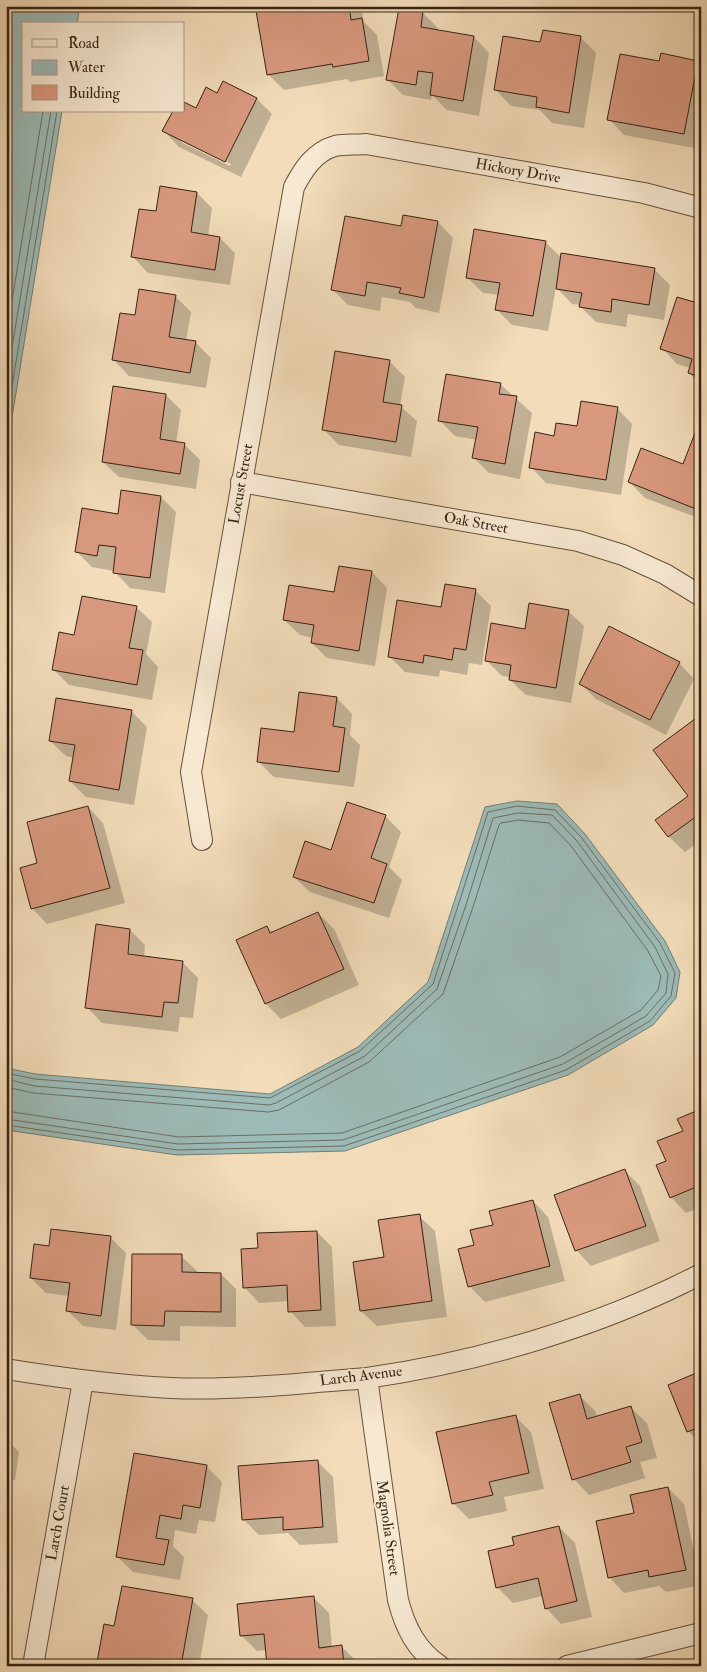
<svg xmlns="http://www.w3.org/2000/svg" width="707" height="1672" viewBox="0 0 707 1672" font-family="'IM FELL Double Pica',serif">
<rect width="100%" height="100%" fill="#f2dcb9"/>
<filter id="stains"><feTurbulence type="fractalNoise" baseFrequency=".004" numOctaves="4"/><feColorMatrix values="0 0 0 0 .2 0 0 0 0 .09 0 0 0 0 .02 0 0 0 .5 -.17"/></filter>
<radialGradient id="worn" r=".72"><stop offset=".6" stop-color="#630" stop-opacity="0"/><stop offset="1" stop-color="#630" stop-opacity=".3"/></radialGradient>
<g fill="#9cbab6" stroke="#747e74">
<polygon points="11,6 80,6 77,24 24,24 24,111 62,111 6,454 6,33"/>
<polygon points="517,801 557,804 585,834 665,941 680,972 676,998 653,1025 568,1075 345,1151 177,1155 6,1130 6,1068 35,1074 270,1094 358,1047 428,982 485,807"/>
</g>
<g fill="#0003" fill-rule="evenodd">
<polygon points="293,6 361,6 364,22 377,35 384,76 350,82 347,79 284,90 268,74"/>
<polygon points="400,9 423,13 438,28 438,31 474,37 489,53 479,116 447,110 432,95 431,100 403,95 388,80"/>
<polygon points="580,37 596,53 584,128 552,123 540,110 511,106 496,90 542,43"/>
<polygon points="698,62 701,65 700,149 624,135 609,119 660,63"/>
<path d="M 218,95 L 257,99 L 272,114 L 241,177 L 179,147 L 164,131 L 184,111 L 184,103 L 196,109 ZM 181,139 L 231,164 L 230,166 L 181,142 Z"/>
<polygon points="197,193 212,208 208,236 220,238 235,253 230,285 148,273 133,257 157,213"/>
<polygon points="438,222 453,238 439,313 416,308 410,302 382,297 380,311 348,305 332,289 402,228"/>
<polygon points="545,242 562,258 654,269 670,285 664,320 628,314 626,327 596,322 581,307 581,305 572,304 556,287 548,331 512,325 497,310 499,295 483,293 467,277"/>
<polygon points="175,296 191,312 186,341 195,342 211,358 206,388 129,376 114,360 136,316"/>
<polygon points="701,306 701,392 699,390 700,384 689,373 691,368 677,364 662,348"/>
<polygon points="389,361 405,377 400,406 417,421 411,457 339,445 323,429"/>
<polygon points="500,384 532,413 520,479 489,473 474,458 477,440 455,436 439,420"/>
<polygon points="166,395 181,410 176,443 184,444 200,460 196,489 119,477 103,462"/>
<polygon points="617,408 632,424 621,495 546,483 531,467 555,437 578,428"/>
<polygon points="701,421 701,519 645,498 629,482 683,466"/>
<polygon points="161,497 176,512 165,593 130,588 114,571 92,567 77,552 119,515"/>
<polygon points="372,572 387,588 375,666 327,658 312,643 313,638 300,635 284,620 335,594"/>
<polygon points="446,585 476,591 491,606 482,665 469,663 467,675 440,670 439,677 405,672 389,656 442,609"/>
<polygon points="136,607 152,622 146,654 158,667 152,700 69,685 53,669 75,637"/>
<polygon points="568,611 584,626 571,703 526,695 510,680 510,677 502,676 486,660 526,630"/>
<polygon points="679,663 694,679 666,735 596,699 581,684"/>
<polygon points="337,698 352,714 350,735 360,745 354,787 274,777 259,762"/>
<polygon points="132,712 147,727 134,805 86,797 70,781 74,758 66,756 50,741"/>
<polygon points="701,719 701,840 685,852 669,837 657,821 690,797"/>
<polygon points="88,807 103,823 125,903 47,924 32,908 39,864"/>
<polygon points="385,816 401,832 389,867 402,880 389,918 310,892 294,877"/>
<polygon points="318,913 334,929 359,985 281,1019 266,1004 237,940 267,927 273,933"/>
<polygon points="130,930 145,945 144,957 182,962 198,978 193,1018 180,1017 178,1032 102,1023 87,1007"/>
<polygon points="701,1110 701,1207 686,1213 671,1197 668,1162 684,1132"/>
<polygon points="625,1171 640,1186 660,1241 591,1266 576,1250"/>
<polygon points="533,1201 548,1217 565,1281 485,1302 469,1286 475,1246 494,1225"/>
<polygon points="419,1216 435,1231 447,1317 377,1326 361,1311 385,1258"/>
<polygon points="317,1232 332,1247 336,1326 305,1327 290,1311 289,1301 259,1303 244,1287 259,1250"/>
<polygon points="110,1237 126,1253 116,1330 83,1326 68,1311 69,1296 46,1293 31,1278 50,1247"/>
<polygon points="181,1256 197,1271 197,1273 221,1274 236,1289 236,1327 180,1326 180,1341 148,1340 132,1324"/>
<polygon points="6,1257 11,1261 6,1290"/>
<polygon points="701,1373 701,1444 688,1431"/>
<polygon points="580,1396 595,1411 597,1417 631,1408 647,1423 657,1458 640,1462 645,1478 589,1495 574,1479"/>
<polygon points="516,1417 531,1432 544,1489 504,1497 507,1511 469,1519 453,1503"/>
<polygon points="6,1439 19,1452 15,1480 6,1478"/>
<polygon points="317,1461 333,1477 338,1543 300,1545 288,1533 259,1535 243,1519"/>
<polygon points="206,1466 222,1482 215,1522 199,1520 196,1534 175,1530 173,1546 184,1557 180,1580 133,1572 118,1557"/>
<polygon points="668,1488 684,1504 701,1585 666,1592 659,1586 624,1593 609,1577 635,1514"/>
<polygon points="559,1527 575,1543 592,1617 561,1624 546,1608 543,1596 513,1603 497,1587 515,1546"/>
<polygon points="313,1597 329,1613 332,1648 342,1647 357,1662 358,1666 268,1666 266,1650 257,1651 241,1635"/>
<polygon points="192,1600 208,1615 199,1666 103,1666 99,1661 115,1628"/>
</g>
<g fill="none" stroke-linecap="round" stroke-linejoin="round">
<g stroke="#6a6e64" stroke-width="1">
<polyline points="6,338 43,111"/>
<polyline points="6,384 51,111"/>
<polyline points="6,423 57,111"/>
<polyline points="6,1073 35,1079 270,1098 360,1051 433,984 488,812 517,806 555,810 581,837 660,943 675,973 671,996 650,1021 566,1070 344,1146 178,1150 6,1125"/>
<polyline points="6,1079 34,1086 269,1105 276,1103 365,1056 437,989 466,905 493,818 518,813 552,815 577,841 655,947 668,974 666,993 646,1016 563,1064 343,1140 178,1144 6,1119"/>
<polyline points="6,1087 33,1093 268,1112 279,1110 369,1062 443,994 473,907 499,825 501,823 518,820 549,823 571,846 648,951 661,976 658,990 641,1010 560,1057 342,1133 179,1137 6,1111"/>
</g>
</g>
<g fill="#d9997f" stroke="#372312">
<polygon points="285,6 349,6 351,20 362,18 369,61 333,67 332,64 267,75 256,11"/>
<polygon points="399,8 423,11 421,27 474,36 463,101 430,95 433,73 418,71 416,85 386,80"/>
<polygon points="543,30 581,36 569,113 536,107 537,97 494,90 503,36 540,42"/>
<polygon points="661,53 698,61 684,134 607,120 620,54 659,61"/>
<polygon points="223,81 257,98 225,162 162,131 173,111 184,111 184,102 196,108 206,87 217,93"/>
<polygon points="160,186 197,192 191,232 220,237 215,270 131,257 139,209 156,211"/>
<polygon points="403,215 438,221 424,298 399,293 401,288 367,282 365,296 331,290 345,216 401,226"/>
<polygon points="474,229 546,241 533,316 495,310 500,283 466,278"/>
<polygon points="561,253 655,268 649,305 612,299 611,312 579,307 582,293 556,289"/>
<polygon points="139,289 176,295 169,337 196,341 190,373 112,360 120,313 135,315"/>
<polygon points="677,297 701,304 701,377 688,373 692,359 660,349"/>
<polygon points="335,351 390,360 383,402 402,405 396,442 322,430"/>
<polygon points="446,374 501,383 499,394 517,396 505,464 472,458 478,427 438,421"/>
<polygon points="113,386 166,394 160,439 185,443 180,474 102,462"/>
<polygon points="581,401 618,407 606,480 529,468 535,432 554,436 556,423 577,426"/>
<polygon points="700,420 701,511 628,482 641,448 683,464"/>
<polygon points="121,490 161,496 150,578 113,573 116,547 99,545 97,556 75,552 82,508 118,514"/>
<polygon points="339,566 372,571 359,651 311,643 314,625 283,620 289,585 334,592"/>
<polygon points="445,584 476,589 466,650 454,648 452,660 424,655 423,663 388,657 397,600 441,607"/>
<polygon points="82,596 137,606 129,648 143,650 137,685 52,670 59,632 74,635"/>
<polygon points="529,603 569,610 556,688 509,680 511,665 485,661 491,623 525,629"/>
<polygon points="609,626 680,662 650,720 579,684"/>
<polygon points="299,692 337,697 333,726 345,728 339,772 257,762 261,728 294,732"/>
<polygon points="56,698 132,710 119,790 69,781 75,745 49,741"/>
<polygon points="699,716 701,718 701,813 668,837 655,820 688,796 653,750"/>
<polygon points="347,802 386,815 371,858 387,864 374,903 293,877 305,841 331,850"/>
<polygon points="88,806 110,888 31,909 20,868 37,863 27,822"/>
<polygon points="318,912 344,969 265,1004 236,940 267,926 270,933"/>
<polygon points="96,924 130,929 128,954 183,961 178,1003 164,1002 162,1017 85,1008"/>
<polygon points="701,1109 701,1185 670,1198 656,1165 666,1161 657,1141 683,1131 677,1119"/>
<polygon points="625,1169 646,1226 575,1251 554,1195"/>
<polygon points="533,1200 550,1266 468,1287 458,1249 474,1245 470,1230 493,1225 489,1211"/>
<polygon points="420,1214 432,1301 360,1311 353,1262 384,1257 378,1220"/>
<polygon points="51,1229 111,1236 101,1316 66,1311 70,1283 30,1278 34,1244 49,1246"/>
<polygon points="317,1231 321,1310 288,1312 287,1285 243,1288 241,1249 258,1248 257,1233"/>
<polygon points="132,1254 182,1254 182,1272 221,1273 221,1312 165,1311 164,1326 131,1325"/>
<polygon points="701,1371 701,1427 687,1432 668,1385"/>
<polygon points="580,1394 587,1419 631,1406 642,1442 626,1447 631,1462 572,1480 549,1403"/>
<polygon points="516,1415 529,1473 489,1482 493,1495 452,1504 436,1432"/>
<polygon points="134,1453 207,1465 200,1508 183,1505 181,1519 160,1515 156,1538 169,1540 164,1565 116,1557"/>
<polygon points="318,1460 323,1527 283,1530 283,1517 242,1520 238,1466"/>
<polygon points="668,1487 686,1570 649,1577 648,1570 608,1578 596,1521 634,1513 630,1495"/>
<polygon points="559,1526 577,1601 545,1609 538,1578 496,1588 488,1551 514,1545 512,1537"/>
<polygon points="122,1586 193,1598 181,1666 120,1666 97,1662 104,1624 114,1626"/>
<polygon points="314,1596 319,1648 342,1645 344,1666 267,1666 264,1634 240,1636 237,1604"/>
</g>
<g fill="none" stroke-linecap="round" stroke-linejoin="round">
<g stroke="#66513c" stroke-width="22">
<g id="street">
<polyline points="241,482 578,541 623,555 665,574 701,596"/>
<path d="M 202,840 L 191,772 L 294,187 C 303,170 314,152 335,146 C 344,144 356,145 366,144 L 644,193 L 701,208"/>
<path d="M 6,1369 C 61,1378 116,1385 171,1388 C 216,1390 262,1387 307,1383 C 327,1381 347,1380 367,1378 C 479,1362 601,1326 701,1274"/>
<path d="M 367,1378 L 398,1600 C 405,1627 416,1650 440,1666"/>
<polyline points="33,1666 83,1381"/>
<polyline points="567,1666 701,1633"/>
</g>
</g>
<use href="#street" stroke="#f7e8d2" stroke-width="20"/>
</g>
<g text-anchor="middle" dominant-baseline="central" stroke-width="4" stroke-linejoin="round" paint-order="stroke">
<g font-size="15" fill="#372312" stroke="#f7e8d2">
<text transform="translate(518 171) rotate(10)">Hickory Drive</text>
<text transform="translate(241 484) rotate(-80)">Locust Street</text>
<text transform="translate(476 523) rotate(10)">Oak Street</text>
<text transform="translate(361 1376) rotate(-7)">Larch Avenue</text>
<text transform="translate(58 1523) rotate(-80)">Larch Court</text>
<text transform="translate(388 1528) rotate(82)">Magnolia Street</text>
</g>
</g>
<rect width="707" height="1672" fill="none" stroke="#f2dcb9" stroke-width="25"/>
<rect x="8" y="8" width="692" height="1657" fill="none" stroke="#372312" stroke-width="2.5"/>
<rect x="12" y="12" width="682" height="1647" fill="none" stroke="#372312"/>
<rect x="22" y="22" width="162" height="90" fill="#f7e8d2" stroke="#aa9985"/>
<rect x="32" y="39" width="25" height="8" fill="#f7e8d2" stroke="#aa9985"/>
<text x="68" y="48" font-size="15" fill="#372312">Road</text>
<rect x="32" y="60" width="25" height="15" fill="#9cbab6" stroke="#aa9985"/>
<text x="68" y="72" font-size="15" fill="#372312">Water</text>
<rect x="32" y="85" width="25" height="15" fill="#d9997f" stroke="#aa9985"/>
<text x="68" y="98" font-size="15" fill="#372312">Building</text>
<rect width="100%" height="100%" filter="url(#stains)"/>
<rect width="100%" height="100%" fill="url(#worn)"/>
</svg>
